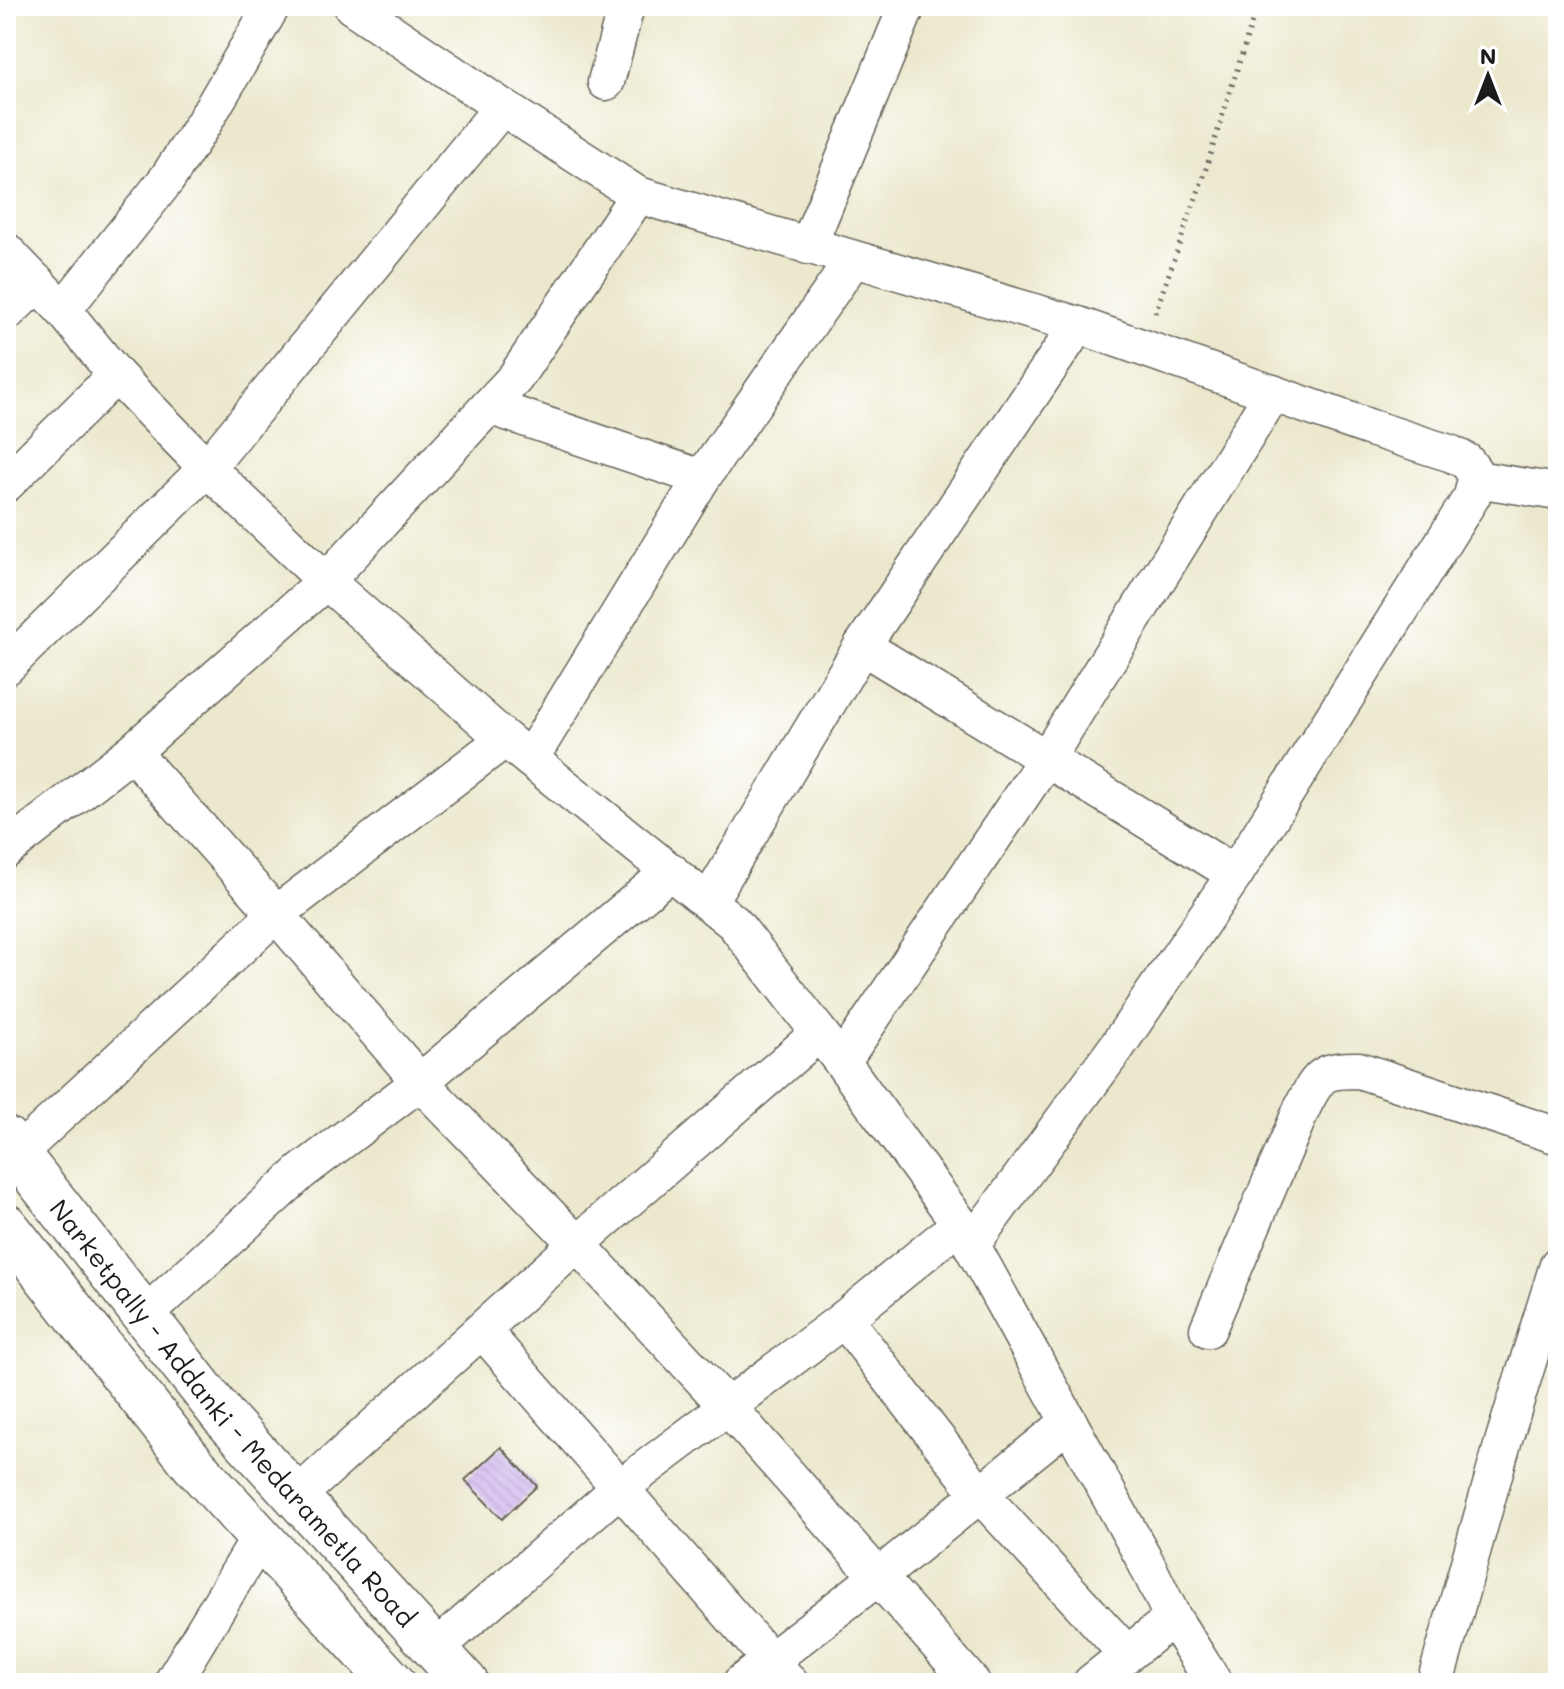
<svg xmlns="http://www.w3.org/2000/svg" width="1564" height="1689" viewBox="0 0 1564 1689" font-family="Mali,sans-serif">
<defs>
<pattern id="building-back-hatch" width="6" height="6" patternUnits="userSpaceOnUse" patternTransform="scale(2)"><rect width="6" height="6" fill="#cfb5ef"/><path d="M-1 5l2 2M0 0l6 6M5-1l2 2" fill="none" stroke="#b19bcc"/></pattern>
</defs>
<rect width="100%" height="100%" fill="#fff"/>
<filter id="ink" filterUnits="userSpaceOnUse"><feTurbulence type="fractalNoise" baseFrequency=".0125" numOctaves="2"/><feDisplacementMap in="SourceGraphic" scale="16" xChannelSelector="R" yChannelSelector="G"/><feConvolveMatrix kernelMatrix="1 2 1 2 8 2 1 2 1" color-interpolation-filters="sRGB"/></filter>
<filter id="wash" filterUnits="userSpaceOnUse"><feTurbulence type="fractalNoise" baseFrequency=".006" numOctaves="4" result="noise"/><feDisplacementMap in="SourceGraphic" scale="32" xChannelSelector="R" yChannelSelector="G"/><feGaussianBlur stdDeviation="1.8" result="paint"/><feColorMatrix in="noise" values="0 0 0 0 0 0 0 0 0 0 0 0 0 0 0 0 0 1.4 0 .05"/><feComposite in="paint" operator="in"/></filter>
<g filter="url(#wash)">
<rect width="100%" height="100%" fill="#ece8cd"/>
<g id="blocks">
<polygon fill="url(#building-back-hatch)" points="501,1447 537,1486 502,1519 465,1480"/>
</g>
</g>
<g filter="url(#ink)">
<use href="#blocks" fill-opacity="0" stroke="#65635a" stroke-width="2"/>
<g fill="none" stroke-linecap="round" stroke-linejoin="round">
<g stroke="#65635a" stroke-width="39">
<g id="minor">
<polyline points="352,6 502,107 638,195 1078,325 1368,427 1452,454 1466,461 1473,470 1476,479 1472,496 1235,874 1116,1048 972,1244"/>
<polyline points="606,82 626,6"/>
<polyline points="808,246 907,6"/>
<polyline points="6,251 63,310 116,375 207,468 326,581 505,739 734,923 842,1062 960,1224 1143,1557 1173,1618 1214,1683"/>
<polyline points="63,310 167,179 203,124 272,6"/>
<polyline points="6,313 38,283"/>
<polyline points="489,406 702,478"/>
<polyline points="1476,479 1558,492"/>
<polyline points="6,484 116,375"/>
<polyline points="862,646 1235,874"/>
<polyline points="6,667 207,468 502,107"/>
<polyline points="132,752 276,914 420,1082 577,1244 727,1406 972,1683"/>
<polyline points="530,759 702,478 853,260"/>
<polyline points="6,850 132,752 326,581 515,378 638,195"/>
<polyline points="709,901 862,646 1078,325"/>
<polyline points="842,1062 1047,758 1273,393"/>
<polyline points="17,1154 276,914 505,739"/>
<polyline points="144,1316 301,1172 420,1082 671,871"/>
<polyline points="844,1319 979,1493 1127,1654"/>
<path d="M 1208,1329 L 1303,1106 C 1320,1073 1322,1070 1359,1070 L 1558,1136"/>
<polyline points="483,1331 790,1683"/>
<polyline points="297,1496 577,1244 819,1033"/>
<polyline points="435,1649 621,1487 844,1319 960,1224"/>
<polyline points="172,1683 260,1537"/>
<polyline points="741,1683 878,1577 1069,1422"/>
<polyline points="1091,1683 1173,1618"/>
<polyline points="1435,1683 1504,1439 1558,1265"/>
</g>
</g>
<g stroke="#65635a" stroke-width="47">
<g id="trunk">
<path id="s1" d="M 6,1139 L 223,1416 L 466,1683"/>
<polyline points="6,1226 194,1465 393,1683"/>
</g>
</g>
<polyline stroke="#65635a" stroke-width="5" stroke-dasharray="2 6" stroke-linecap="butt" points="1155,313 1203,178 1257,6"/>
<use href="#minor" stroke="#fff" stroke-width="36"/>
<use href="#trunk" stroke="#fff" stroke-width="44"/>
</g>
</g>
<g text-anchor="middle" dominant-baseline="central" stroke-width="6" stroke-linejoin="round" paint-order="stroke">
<g font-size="26" fill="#1c1c1c" stroke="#fff">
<text stroke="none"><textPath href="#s1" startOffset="356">Narketpally - Addanki - Medarametla Road</textPath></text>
</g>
</g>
<rect width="1564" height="1689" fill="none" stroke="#fff" stroke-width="32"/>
<g transform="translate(1488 76)" stroke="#ffffff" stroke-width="6" paint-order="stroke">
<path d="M0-6L14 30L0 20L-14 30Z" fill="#1c1c1c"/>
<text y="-12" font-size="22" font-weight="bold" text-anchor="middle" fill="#1c1c1c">N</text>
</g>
</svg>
